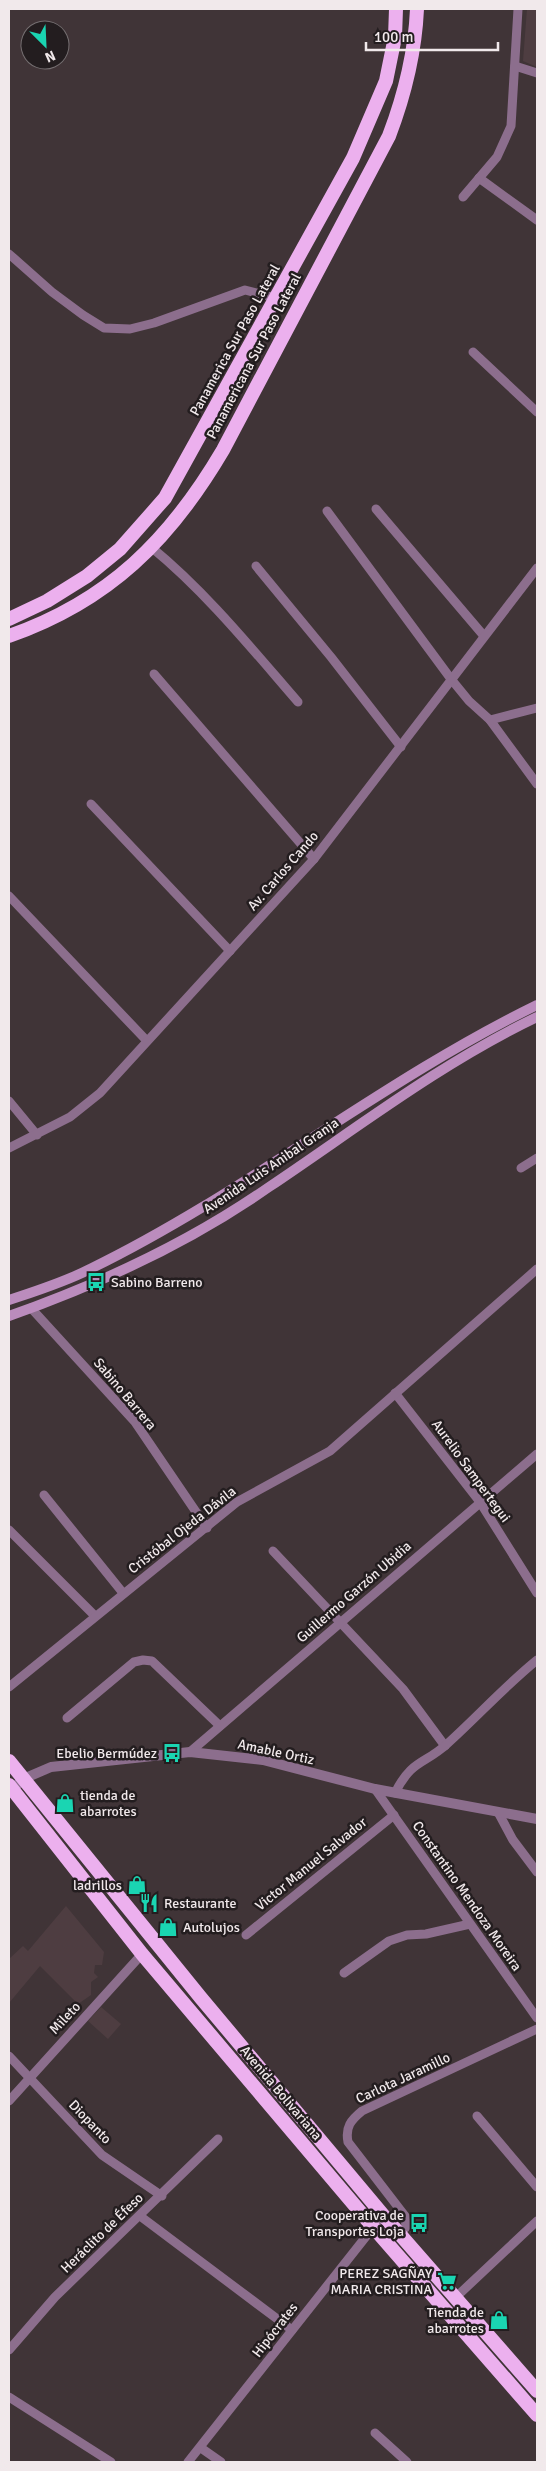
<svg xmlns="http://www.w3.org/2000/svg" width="546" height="2471" viewBox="0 0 546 2471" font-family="Signika,sans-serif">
<rect width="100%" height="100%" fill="#403437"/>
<g fill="#4e3d41">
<polygon points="527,9 537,9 537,67 523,61"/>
<polygon points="66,1906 104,1952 102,1965 95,1965 94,1973 98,1977 91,1982 91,1995 78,2004 40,1966 9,2003 9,1959 23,1946 28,1951"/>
<polygon points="101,2007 121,2024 108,2039 88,2021"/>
</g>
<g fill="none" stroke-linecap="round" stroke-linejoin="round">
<g stroke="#8c6e8d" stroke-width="9">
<polyline points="515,66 537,73"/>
<polyline points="479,178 537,220"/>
<polyline points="463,197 497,157 511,126 518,9"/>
<polyline points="9,254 52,292 83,315 104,328 130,329 154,323 245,290 276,298"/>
<polyline points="473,352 537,412"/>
<polyline points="376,509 484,636"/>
<polyline points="327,511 451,679 469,701 490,720 537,784"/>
<path d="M 151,547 C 206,592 252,649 298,702"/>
<polyline points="256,566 331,657 401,747"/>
<polyline points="154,674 314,859"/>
<polyline points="490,720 537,708"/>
<polyline points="91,804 230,951"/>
<polyline points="9,896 147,1041"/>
<polyline points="9,1101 37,1135"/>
<polyline points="9,1148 70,1117 100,1093 314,859 537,568"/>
<polyline points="521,1168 537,1158"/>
<polyline points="31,1308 135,1422 207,1528"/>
<polyline points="395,1393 480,1502 537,1593"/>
<polyline points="44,1495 123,1593"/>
<polyline points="9,1530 95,1616"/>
<polyline points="273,1551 403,1689 445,1746"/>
<polyline points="9,1687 237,1502 330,1451 537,1269"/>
<polyline points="67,1718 134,1662 143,1660 152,1661 220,1726"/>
<polyline points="190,1752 537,1454"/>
<polyline points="375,1789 537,2018"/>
<path d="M 395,1793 C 412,1759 424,1765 447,1744 C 478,1716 505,1686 537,1660"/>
<polyline points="498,1812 513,1840 537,1872"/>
<polyline points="246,1935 394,1815"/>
<polyline points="344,1973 389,1941 407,1935 426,1934 470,1924"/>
<polyline points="9,2056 102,2155 162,2196"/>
<polyline points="9,2101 142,1954"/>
<polyline points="477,2116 537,2187"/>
<polyline points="140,2216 292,2330"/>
<path d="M 400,2234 L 406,2227 L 405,2216 L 348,2142 C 345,2127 351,2120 362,2111 L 537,2029"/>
<polyline points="455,2298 537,2221"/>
<polyline points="9,2350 55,2297 218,2139"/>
<polyline points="9,2397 111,2462"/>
<polyline points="375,2433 407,2462"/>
<polyline points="201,2448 221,2462"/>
<polyline points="188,2462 383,2215"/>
</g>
<polyline stroke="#8c6e8d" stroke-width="10" points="9,1793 23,1779 51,1767 190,1752 263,1760 375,1789 537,1819"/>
<g stroke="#bb8cbd" stroke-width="10">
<path d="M 9,1300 C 36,1291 65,1282 90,1269 C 246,1193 381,1081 537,1005"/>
<path d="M 9,1316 C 100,1284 190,1242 269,1187 C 357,1128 441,1063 537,1017"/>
</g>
<g stroke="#ecb0ee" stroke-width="14">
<polyline points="9,619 47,601 87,576 120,549 165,498 353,158 386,81 395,37 396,9"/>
<path d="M 9,636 C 109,601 170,540 223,450 L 389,136 C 405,94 415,54 417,9"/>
<polyline points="9,1761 201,1998 383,2215 537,2391"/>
<polyline points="9,1785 142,1954 373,2227 537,2415"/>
</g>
</g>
<defs>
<g id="bus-bare" transform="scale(1.5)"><path d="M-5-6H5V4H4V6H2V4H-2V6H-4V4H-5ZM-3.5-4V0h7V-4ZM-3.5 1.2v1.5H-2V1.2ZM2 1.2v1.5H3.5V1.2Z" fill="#1ad5b2" stroke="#231d1f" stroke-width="2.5" paint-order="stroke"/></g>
<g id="shop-bare" transform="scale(1.5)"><path d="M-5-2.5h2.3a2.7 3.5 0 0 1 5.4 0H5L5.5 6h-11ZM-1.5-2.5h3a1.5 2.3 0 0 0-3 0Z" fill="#1ad5b2" stroke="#231d1f" stroke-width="2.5" paint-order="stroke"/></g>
<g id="restaurant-bare" transform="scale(1.5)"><path d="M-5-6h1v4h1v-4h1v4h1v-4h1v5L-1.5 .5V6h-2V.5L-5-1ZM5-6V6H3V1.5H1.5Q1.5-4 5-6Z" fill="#1ad5b2" stroke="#231d1f" stroke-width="2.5" paint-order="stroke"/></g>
<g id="supermarket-bare" transform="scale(1.5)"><path d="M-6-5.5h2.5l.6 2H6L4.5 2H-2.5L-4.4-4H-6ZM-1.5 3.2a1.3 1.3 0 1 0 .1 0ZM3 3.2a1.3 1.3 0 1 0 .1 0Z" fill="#1ad5b2" stroke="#231d1f" stroke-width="2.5" paint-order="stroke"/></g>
</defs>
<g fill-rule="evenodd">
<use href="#bus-bare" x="96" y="1282"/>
<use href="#bus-bare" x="172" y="1753"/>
<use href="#shop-bare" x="65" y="1803"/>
<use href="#shop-bare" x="137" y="1885"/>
<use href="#restaurant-bare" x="149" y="1903"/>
<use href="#shop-bare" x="168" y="1927"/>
<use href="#bus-bare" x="419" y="2223"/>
<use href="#supermarket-bare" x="447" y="2281"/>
<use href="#shop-bare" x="499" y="2320"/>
</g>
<g text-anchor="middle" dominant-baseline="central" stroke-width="5" stroke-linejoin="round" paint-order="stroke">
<g font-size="14" fill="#f1e9eb" stroke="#231d1f">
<text transform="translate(235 340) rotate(-61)">Panamerica Sur Paso Lateral</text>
<text transform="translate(254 356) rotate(-62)">Panamericana Sur Paso Lateral</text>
<text transform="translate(283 871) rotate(-49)">Av. Carlos Cando</text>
<text transform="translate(271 1166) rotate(-34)">Avenida Luis Anibal Granja</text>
<text transform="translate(125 1394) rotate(50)">Sabino Barrera</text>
<text transform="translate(471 1471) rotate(54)">Aurelio Sampertegui</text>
<text transform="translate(182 1530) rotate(-38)">Cristóbal Ojeda Dávila</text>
<text transform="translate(354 1592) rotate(-41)">Guillermo Garzón Ubidia</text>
<text transform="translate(276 1752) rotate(12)">Amable Ortiz</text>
<text transform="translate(311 1864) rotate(-39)">Victor Manuel Salvador</text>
<text transform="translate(467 1896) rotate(55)">Constantino Mendoza Moreira</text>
<text transform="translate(65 2018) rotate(-47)">Mileto</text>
<text transform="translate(403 2078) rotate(-25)">Carlota Jaramillo</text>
<text transform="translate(281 2093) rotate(50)">Avenida Bolivariana</text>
<text transform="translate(90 2122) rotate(46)">Diopanto</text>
<text transform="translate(102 2233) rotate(-44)">Heráclito de Éfeso</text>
<text transform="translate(275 2330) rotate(-52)">Hipócrates</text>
</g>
<g font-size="14" fill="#f1e9eb" stroke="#231d1f" text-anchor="end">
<text x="111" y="1282" text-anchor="start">Sabino Barreno</text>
<text x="157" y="1753">Ebelio Bermúdez</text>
<text x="80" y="1795" text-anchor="start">tienda de<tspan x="80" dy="16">abarrotes</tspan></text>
<text x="122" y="1885">ladrillos</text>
<text x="164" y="1903" text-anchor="start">Restaurante</text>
<text x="183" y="1927" text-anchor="start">Autolujos</text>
<text x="404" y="2215">Cooperativa de<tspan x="404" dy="16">Transportes Loja</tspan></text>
<text x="432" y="2273">PEREZ SAGÑAY<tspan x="432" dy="16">MARIA CRISTINA</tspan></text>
<text x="484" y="2312">Tienda de<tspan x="484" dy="16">abarrotes</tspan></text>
</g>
</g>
<rect width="546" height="2471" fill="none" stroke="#f1e9eb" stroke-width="20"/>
<g transform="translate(45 45) rotate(156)"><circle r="24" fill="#231d1f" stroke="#756f71"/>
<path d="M0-4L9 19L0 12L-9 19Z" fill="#1ad5b2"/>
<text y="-8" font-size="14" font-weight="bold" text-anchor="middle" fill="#f1e9eb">N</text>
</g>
<path d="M366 42v8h132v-8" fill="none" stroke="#f1e9eb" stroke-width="2.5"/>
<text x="374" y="42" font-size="15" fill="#f1e9eb" stroke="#231d1f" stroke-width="4" paint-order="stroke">100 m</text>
</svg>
